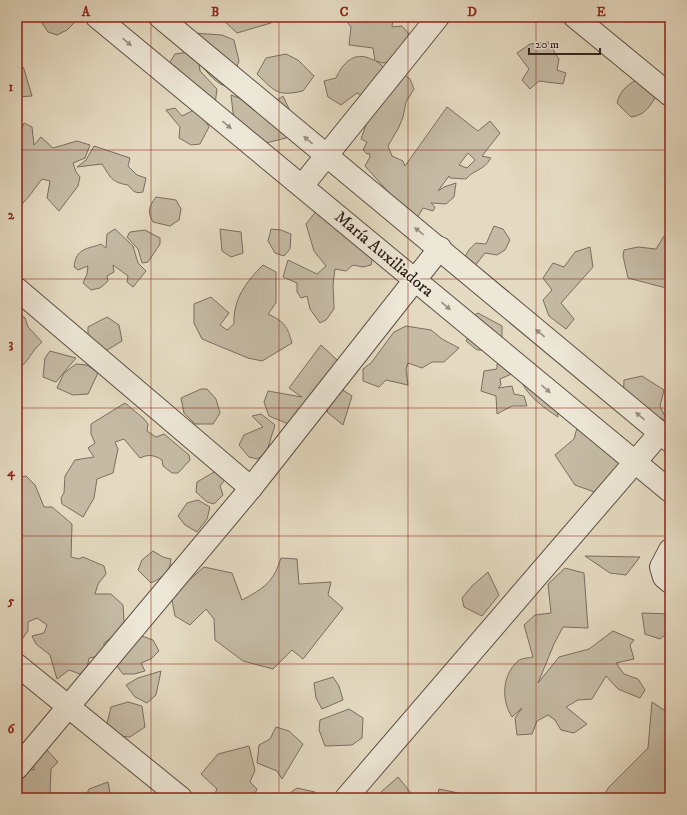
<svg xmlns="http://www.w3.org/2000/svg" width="687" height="815" viewBox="0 0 687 815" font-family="'IM FELL DW Pica',serif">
<rect width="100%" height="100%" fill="#e4dac1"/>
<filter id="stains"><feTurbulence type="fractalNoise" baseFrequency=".005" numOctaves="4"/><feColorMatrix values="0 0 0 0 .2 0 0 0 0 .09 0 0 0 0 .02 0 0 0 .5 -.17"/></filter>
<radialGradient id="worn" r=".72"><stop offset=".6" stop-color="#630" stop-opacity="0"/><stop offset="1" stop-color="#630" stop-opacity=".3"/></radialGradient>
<g fill="#c5bba5" stroke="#7a6e60" fill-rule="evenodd">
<polygon points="38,17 80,17 67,30 57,35 48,32"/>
<polygon points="224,17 273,17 271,23 237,33 223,20"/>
<path d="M 343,17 L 366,19 L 369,17 L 393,17 L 392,27 L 402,26 L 418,44 L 409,60 L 382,63 L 376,61 L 395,76 L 401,72 L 410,79 L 414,89 L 406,102 L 403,117 L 399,127 L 388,146 L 392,156 L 403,161 L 405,166 L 447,107 L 478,131 L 490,121 L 500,133 L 482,156 L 491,158 C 482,172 476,168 466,179 L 450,178 L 449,176 L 438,191 L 444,187 L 456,183 L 454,197 L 446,204 L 431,203 L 435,207 L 433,211 L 423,208 L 417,218 L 408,214 L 365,166 L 370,157 L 369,153 L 367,154 L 363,150 L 367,142 L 361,139 L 367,122 L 365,97 L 357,93 L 341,105 L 328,97 L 324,81 L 336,78 C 344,60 357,50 375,61 L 373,48 L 349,45 L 351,27 ZM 468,153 L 475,160 L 467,168 L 459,165 Z"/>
<path d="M 193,33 L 222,35 L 234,40 L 239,61 L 235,71 L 235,88 C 220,88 211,77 202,66 L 204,59 Z"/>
<polygon points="548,42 559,59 557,70 566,73 563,84 539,81 530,89 522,80 529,69 517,53 530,44"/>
<polygon points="188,52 198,56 200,71 217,89 215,104 165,70 175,54"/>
<path d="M 286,54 L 298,60 L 314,76 L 303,91 C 276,97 275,91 257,74 L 266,58 Z"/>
<polygon points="17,59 24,69 32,96 17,97"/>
<path d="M 636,80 L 651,89 L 655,98 C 648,109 644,115 631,117 L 617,103 C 620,91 626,86 636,80 Z"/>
<polygon points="231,95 266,108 283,96 290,111 293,125 286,138 262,144 234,121"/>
<polygon points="175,108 182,116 194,110 204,118 209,127 200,144 191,145 179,138 180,127 166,110"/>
<polygon points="24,123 32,127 34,145 41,137 53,148 77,141 90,145 85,158 73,163 76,172 80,177 78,186 59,211 47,198 50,181 42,179 30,195 17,210 17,132 20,133"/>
<path d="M 94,146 L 130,158 L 128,166 L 137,175 L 146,178 L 143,192 C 135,194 133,191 128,185 C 111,182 111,178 102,164 L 77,167 L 86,160 Z"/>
<path d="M 156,197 L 176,200 L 181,209 L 179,220 L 170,226 L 153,222 C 147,212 149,206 156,197 Z"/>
<polygon points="322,204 377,236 371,265 363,267 353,265 346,271 335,269 333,284 334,309 326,320 320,323 310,309 307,296 301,298 297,292 297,283 283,277 288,260 317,274 326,266 314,251 306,224"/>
<path d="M 494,226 L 503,229 L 510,240 L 505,250 L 497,255 L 485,253 L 474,267 L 465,261 C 465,253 470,248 476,243 L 486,244 Z"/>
<path d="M 115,229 L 133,246 L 138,263 L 146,271 L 133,287 L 127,282 L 128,276 L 113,265 L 114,272 L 107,276 L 108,281 L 100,288 L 91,290 L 83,283 L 87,274 L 88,266 L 78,270 L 74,267 C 76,247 89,249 101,244 L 106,248 L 107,234 Z"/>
<polygon points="220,229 241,232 243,253 231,257 222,251"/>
<polygon points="271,229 281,230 291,234 290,249 284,256 275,253 268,241"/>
<polygon points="145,230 160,238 160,244 148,262 142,263 138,249 127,237 130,232"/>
<polygon points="664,236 670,239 670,289 628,278 623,256 624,250 638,247 656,249"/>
<polygon points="590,247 593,267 561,303 574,319 566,329 549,316 543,300 552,290 543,278 553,263 564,267 575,252"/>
<path d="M 263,265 L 276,272 L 276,303 L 268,314 C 285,322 287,326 292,343 L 262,361 L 248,358 L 202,339 L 194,323 L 194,304 L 211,297 L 229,313 L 220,325 L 227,330 L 234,324 C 233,299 246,282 263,265 Z"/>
<path d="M 17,312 L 25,318 L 28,327 L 42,342 C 31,351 29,362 17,370 Z"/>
<polygon points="478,313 502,326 502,338 488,350 477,350 466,341 473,329 469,319"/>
<polygon points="107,317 119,325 122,341 104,352 88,336 88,327"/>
<polygon points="406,326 431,330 442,339 459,348 444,362 432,362 422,368 408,363 406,369 408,385 386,380 379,387 363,381 363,369 371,363 394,332"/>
<polygon points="321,345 337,360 331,390 293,426 269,416 264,402 268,391 302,397 289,388"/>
<polygon points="50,351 76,358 56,382 43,377 45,358"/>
<polygon points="501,361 514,373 500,379 501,385 498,388 512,386 514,394 524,396 527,406 512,406 497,414 496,396 481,391 484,371 497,369 497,364"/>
<polygon points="76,364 87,365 98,373 88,394 73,395 57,388 64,373"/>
<path d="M 534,371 L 551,378 L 545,390 L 554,389 L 558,417 C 544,408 523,393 520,376 Z"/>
<polygon points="642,376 664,390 660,406 667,421 623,401 624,380"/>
<polygon points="335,385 352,396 343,425 327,412"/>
<polygon points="201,389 207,389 216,399 220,413 213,424 195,424 184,413 181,398"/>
<path d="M 125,403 L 143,418 L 148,424 L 147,431 L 156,437 L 164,434 L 189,455 L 190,460 L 178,473 L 172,473 L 163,466 L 162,460 C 155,455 148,454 140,458 L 124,439 L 115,442 L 118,449 L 113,473 L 97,479 L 94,498 L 83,517 L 62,504 L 61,498 L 64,493 L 65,476 L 75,460 L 94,457 L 88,448 L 95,443 L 91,434 L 91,424 Z"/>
<polygon points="261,414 275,425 266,454 257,459 249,457 239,445 244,435 263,427 252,416"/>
<polygon points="579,420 636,456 597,493 575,485 555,455 574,439"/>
<polygon points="216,471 227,477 220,486 223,495 214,504 207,502 196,492 197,482"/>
<polygon points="26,476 35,485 44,507 52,507 72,524 71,557 79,559 83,557 104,566 106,574 98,584 95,594 111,594 123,605 124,622 114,636 104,643 105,655 89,658 87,669 80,674 69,670 57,679 50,655 36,644 32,636 44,633 47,625 37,618 28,622 28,631 17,646 17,478"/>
<polygon points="198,500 210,507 207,519 197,532 185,525 178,516 187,503"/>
<path d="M 153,551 L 163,557 L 171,559 C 170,573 163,577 151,583 L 138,570 L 142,560 Z"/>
<polygon points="585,556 640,557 626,575 610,573"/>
<path d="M 281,558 L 297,559 L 299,584 L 331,582 L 328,595 L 343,608 L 303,659 L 292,650 L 273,669 L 243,661 L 215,640 L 214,619 L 206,609 L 190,625 L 175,616 L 172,600 L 188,581 L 204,567 L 232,573 L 242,600 C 264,588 273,583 281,558 Z"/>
<path d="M 565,568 L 584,573 L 588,628 L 563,627 L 554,644 L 538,683 L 559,657 L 589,649 L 613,631 L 634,640 L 630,645 L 634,659 L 616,663 L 624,674 L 638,679 L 645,690 L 640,698 L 618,689 L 606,676 L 592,699 L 578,700 L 566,707 L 587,724 L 574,733 L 561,730 L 555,720 L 548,715 L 537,721 L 532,734 L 517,735 L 515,718 L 522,708 L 512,717 C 501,700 502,675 518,661 C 521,658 529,658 533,657 L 524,625 L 535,615 L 551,613 L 548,584 Z"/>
<polygon points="488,572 499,595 482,616 464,607 462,598 472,586"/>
<polygon points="642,613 670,614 670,631 660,639 645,634"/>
<polygon points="139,635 153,640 159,651 151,659 141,663 145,671 134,674 123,674 116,665"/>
<polygon points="161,671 156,695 147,703 135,697 126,685 138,678"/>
<polygon points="333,677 339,686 343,700 322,709 316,698 314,683"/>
<polygon points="128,702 142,706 145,727 130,737 115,736 107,723 111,707"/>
<polygon points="652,702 670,714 670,796 668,798 602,798 609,787 648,748"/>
<polygon points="349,709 363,718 362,738 352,745 325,746 319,730 320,720"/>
<polygon points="276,727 289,731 303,744 282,779 277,771 257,763 259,745 270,739"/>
<polygon points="249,746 255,770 250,782 257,789 253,798 213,798 217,789 201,774 218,754"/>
<polygon points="47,750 58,762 51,769 50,795 45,798 17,798 17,776 26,767 34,770 33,757 39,751"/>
<polygon points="398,777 415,798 378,798 381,792"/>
<polygon points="108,782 111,798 85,798 89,789"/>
<polygon points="297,788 315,792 315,798 288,798 287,795"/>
<polygon points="439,789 463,794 465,798 437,798"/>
</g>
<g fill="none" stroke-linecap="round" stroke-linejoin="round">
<g stroke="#5d4f44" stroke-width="24">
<g id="minor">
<polyline points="97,17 670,491"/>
<polyline points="160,17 670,441"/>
<polyline points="575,17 670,95"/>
<polyline points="302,186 438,17"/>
<polyline points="17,289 251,488"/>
<polyline points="670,550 661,567 664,577 670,582"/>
<polyline points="17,665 181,798"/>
<polyline points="17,768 251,488 440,248"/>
<polyline points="346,798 660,433"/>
</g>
</g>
<use href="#minor" stroke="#ede7d7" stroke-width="22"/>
</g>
<defs><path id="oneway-solid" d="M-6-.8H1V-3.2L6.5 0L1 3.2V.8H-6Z"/></defs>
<g fill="#988e82">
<use href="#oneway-solid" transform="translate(127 42) rotate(40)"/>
<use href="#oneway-solid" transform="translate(227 125) rotate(40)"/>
<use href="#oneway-solid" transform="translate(308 140) rotate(-140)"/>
<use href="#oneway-solid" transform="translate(419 231) rotate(-141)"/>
<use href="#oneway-solid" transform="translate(446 306) rotate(40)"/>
<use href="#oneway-solid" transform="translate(540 333) rotate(-140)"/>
<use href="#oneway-solid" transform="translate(546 389) rotate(40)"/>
<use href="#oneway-solid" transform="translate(640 416) rotate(-140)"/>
</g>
<path fill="none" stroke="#8f2418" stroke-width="1" stroke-opacity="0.55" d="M 151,17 L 151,798M 279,17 L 279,798M 408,17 L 408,798M 536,17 L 536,798M 17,150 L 670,150M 17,279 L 670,279M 17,408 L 670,408M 17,536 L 670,536M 17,664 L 670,664"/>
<g text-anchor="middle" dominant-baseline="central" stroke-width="3" stroke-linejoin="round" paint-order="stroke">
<g font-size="17" fill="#30211a" stroke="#ede7d7">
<text transform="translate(384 254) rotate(40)">María Auxiliadora</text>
</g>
</g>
<rect width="687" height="815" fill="none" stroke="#e4dac1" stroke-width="44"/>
<path d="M529 48v6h71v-6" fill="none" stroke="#30211a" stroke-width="2"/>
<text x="535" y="48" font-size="12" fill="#30211a" stroke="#ede7d7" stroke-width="3" paint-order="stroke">20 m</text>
<rect x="22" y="22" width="643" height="771" fill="none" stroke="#8f2418" stroke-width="1.5"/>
<g font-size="13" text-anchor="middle" font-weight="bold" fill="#8f2418">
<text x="86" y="16">A</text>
<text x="215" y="16">B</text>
<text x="344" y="16">C</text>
<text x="472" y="16">D</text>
<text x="601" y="16">E</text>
<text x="11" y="91">1</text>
<text x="11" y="219">2</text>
<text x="11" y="348">3</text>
<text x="11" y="476">4</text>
<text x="11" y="605">5</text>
<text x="11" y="733">6</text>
</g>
<rect width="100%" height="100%" filter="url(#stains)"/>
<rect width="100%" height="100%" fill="url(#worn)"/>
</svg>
